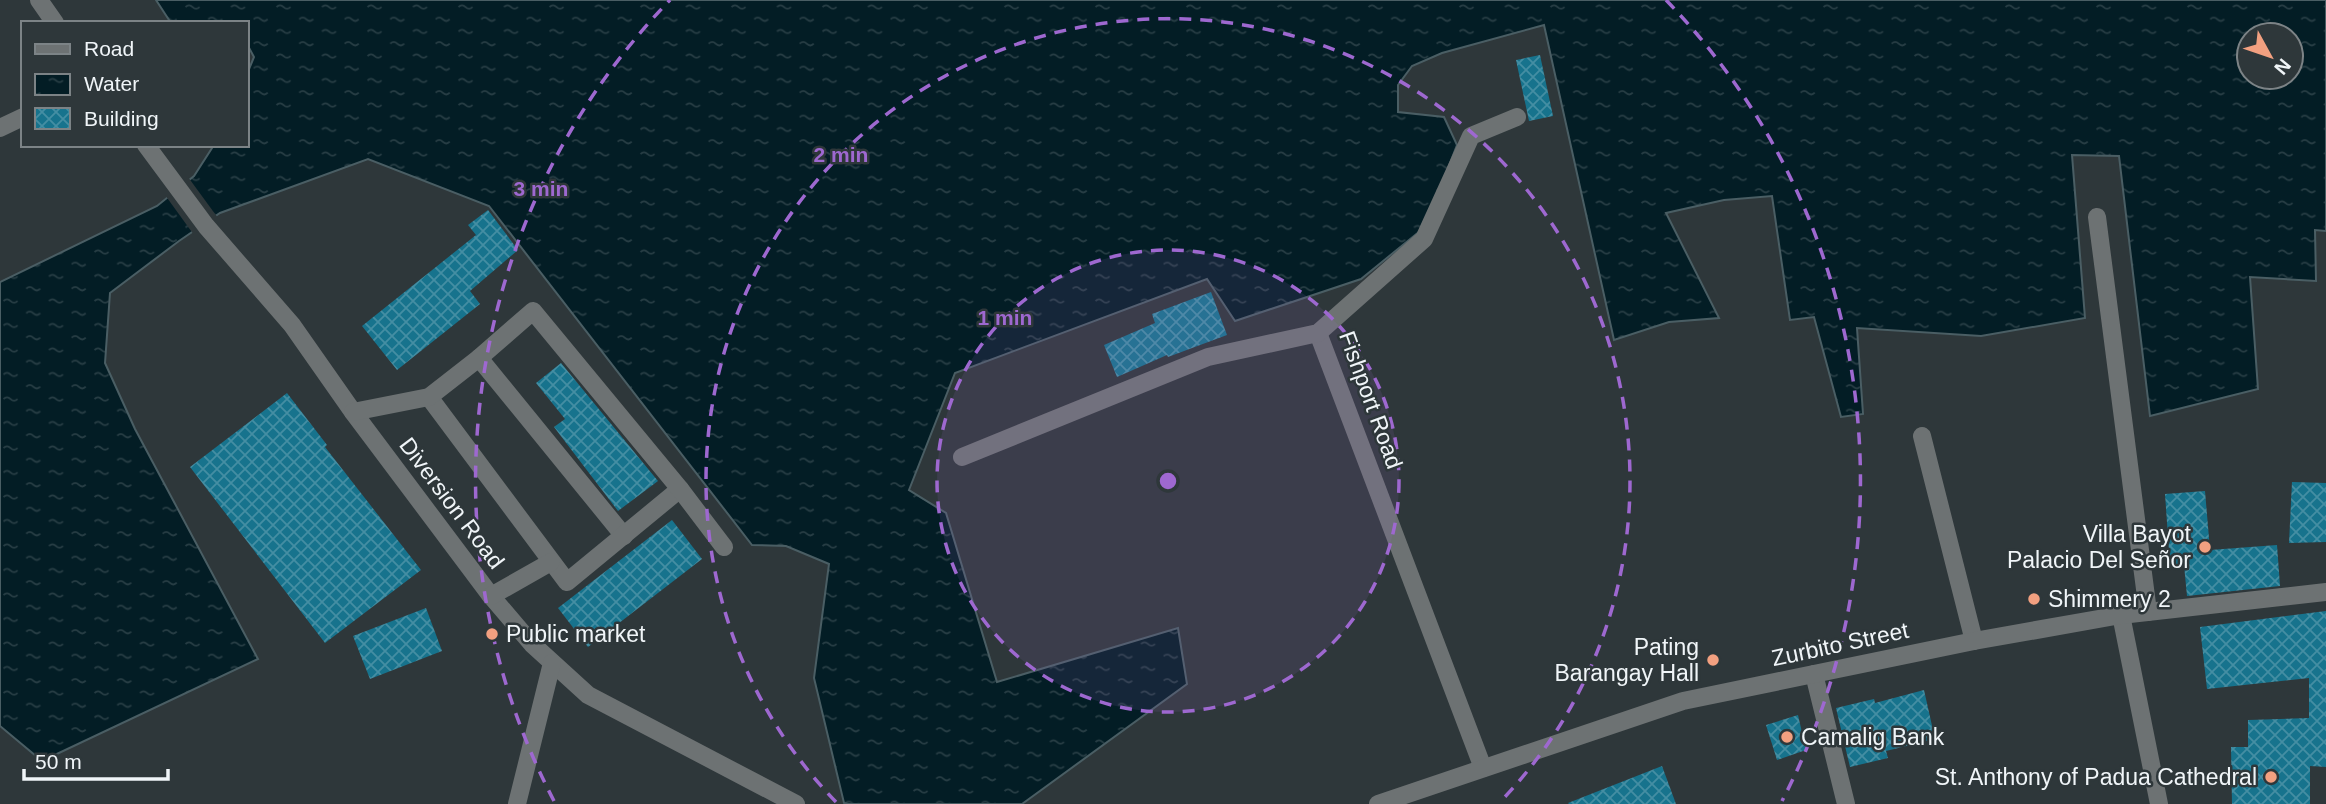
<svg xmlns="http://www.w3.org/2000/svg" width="2326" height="804" viewBox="0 0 2326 804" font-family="Helvetica,sans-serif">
<defs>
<pattern id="water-ripples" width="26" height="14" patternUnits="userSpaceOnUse" patternTransform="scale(1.75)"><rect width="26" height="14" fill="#031d25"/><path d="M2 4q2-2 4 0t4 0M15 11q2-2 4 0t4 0" fill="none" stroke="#283e45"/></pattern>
<pattern id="building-cross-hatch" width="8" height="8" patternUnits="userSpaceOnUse" patternTransform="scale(1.75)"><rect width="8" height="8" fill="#17738d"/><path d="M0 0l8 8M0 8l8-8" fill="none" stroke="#448ea3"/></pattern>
</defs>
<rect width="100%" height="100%" fill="#2e373a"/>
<path fill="url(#water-ripples)" stroke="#4a5e64" stroke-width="2" fill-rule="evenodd" d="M 156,0 L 2326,0 L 2326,231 L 2315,230 L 2316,281 L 2250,277 L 2258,389 L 2150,416 L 2119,156 L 2072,155 L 2085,318 L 1981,336 L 1857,328 L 1863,414 L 1841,417 L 1814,317 L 1790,320 L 1772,196 L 1724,200 L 1666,213 L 1719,318 L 1669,322 L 1614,340 L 1544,25 L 1442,53 L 1412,66 L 1398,85 L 1398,112 L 1444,117 L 1457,145 L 1425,227 L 1361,279 L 1235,321 L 1207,279 L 955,373 L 909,490 L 946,513 L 997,682 L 1178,628 L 1187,684 L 1022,804 L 849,804 L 844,803 L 814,678 L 829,564 L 786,546 L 752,545 L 489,206 L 368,159 L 220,213 L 179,241 L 110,293 L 105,363 L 135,429 L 258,659 L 42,761 L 0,726 L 0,282 L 157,206 L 194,176 L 214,145 L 247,145 L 247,74 L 254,57 L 247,44 L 247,23 L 171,23 ZM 2249,35 L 2291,35 L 2291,77 L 2249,77 Z"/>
<polygon fill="#2e373a" points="188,177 218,218 194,235 165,195"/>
<g fill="url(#building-cross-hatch)">
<polygon points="1540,55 1553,116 1529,121 1516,60"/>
<polygon points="488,210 518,250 470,291 480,304 397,370 362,326 476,235 468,225"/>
<polygon points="1211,292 1227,335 1168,357 1167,355 1117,377 1104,345 1155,323 1152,314"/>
<polygon points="561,363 658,481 618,511 554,427 565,419 536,383"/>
<polygon points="287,393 327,445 325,447 421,570 325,643 190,467"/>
<polygon points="2292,482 2326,483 2326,542 2289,543"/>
<polygon points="2205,491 2210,550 2277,545 2280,586 2187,596 2184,565 2170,566 2165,494"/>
<polygon points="672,520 702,559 588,647 558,608"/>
<polygon points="426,608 442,651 370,679 353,636"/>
<polygon points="2326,611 2326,767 2310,766 2310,804 2232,804 2231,747 2248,747 2248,720 2309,718 2309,678 2207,689 2200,627"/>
<polygon points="1924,690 1935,739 1886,751 1888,758 1850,767 1836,708 1874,699 1875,703"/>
<polygon points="1798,715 1806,750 1777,760 1766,725"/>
<polygon points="1662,766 1676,804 1569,804 1568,803"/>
</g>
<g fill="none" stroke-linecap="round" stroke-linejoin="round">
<g stroke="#6d7273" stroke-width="18">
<polyline points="39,0 55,23"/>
<polyline points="0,128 23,117"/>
<polyline points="146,145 206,226 292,325 353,412 491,596 532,644 588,695 796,804"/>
<polyline points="2097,217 2148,612"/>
<polyline points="1318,333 1483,768"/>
<polyline points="479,358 624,536"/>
<polyline points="429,397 567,582 680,489"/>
<polyline points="353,412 429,397 479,358 533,311 680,489 724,547"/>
<polyline points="1922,436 1974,641"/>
<polyline points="962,457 1208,357 1318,333 1424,239 1471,136 1517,117"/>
<polyline points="491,596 551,562"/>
<polyline points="2121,615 2159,804"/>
<polyline points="1814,674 1846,804"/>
<polyline points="517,804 552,663"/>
<polyline points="1378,804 1683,701 1974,641 2121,615 2326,592"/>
</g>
</g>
<circle cx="1168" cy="481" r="231" fill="#9e68d0" fill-opacity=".12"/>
<g fill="none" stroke="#9e68d0" stroke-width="3.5" stroke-dasharray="12 9">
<circle cx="1168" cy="481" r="231"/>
<path d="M836 802A462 462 0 1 1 1500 802"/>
<path d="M554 801A692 692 0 0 1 670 0M1666 0A692 692 0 0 1 1782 801"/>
</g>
<g fill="#f2a080" stroke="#2e373a" stroke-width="2.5">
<circle cx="2205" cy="547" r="7"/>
<circle cx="2034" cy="599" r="7"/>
<circle cx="492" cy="634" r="7"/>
<circle cx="1713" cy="660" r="7"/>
<circle cx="1787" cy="737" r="7"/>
<circle cx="2271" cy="777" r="7"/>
</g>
<g text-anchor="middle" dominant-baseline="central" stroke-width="5" stroke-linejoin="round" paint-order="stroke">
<g font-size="23" fill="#f0f5f8" stroke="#2e373a">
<text transform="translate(1371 400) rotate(70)">Fishport Road</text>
<text transform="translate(452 503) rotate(53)">Diversion Road</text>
<text transform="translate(1840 644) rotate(-12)">Zurbito Street</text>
</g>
<g font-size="23" fill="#f0f5f8" stroke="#2e373a" text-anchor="end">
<text x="2191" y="534">Villa Bayot<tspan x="2191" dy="26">Palacio Del Señor</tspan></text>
<text x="2048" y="599" text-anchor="start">Shimmery 2</text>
<text x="506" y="634" text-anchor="start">Public market</text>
<text x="1699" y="647">Pating<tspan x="1699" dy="26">Barangay Hall</tspan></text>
<text x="1801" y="737" text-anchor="start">Camalig Bank</text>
<text x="2257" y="777">St. Anthony of Padua Cathedral</text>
</g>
</g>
<circle cx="1168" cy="481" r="10" fill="#9e68d0" stroke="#2e373a" stroke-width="3.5"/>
<g font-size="21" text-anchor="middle" font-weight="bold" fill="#9e68d0" stroke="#2e373a" stroke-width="5" stroke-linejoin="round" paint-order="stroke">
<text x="841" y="162">2 min</text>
<text x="541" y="196">3 min</text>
<text x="1005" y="325">1 min</text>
</g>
<rect x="21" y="21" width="228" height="126" fill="#2e373a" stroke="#7c8386" stroke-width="2"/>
<rect x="35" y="44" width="35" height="10" fill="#6d7273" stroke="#7c8386" stroke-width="2"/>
<text x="84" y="56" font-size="21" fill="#f0f5f8">Road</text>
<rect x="35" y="74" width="35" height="21" fill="url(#water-ripples)" stroke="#7c8386" stroke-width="2"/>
<text x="84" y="91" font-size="21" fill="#f0f5f8">Water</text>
<rect x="35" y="108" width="35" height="21" fill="url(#building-cross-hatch)" stroke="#7c8386" stroke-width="2"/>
<text x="84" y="126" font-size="21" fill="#f0f5f8">Building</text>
<g transform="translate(2270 56) rotate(130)"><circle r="33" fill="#2e373a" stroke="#7c8386" stroke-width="2"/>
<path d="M0-5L12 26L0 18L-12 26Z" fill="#f2a080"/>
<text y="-10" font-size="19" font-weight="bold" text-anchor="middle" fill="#f0f5f8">N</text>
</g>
<path d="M24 769v10h144v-10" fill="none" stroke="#f0f5f8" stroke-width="3.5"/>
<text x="35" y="769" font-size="21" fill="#f0f5f8" stroke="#2e373a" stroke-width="5" paint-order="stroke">50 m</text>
</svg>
